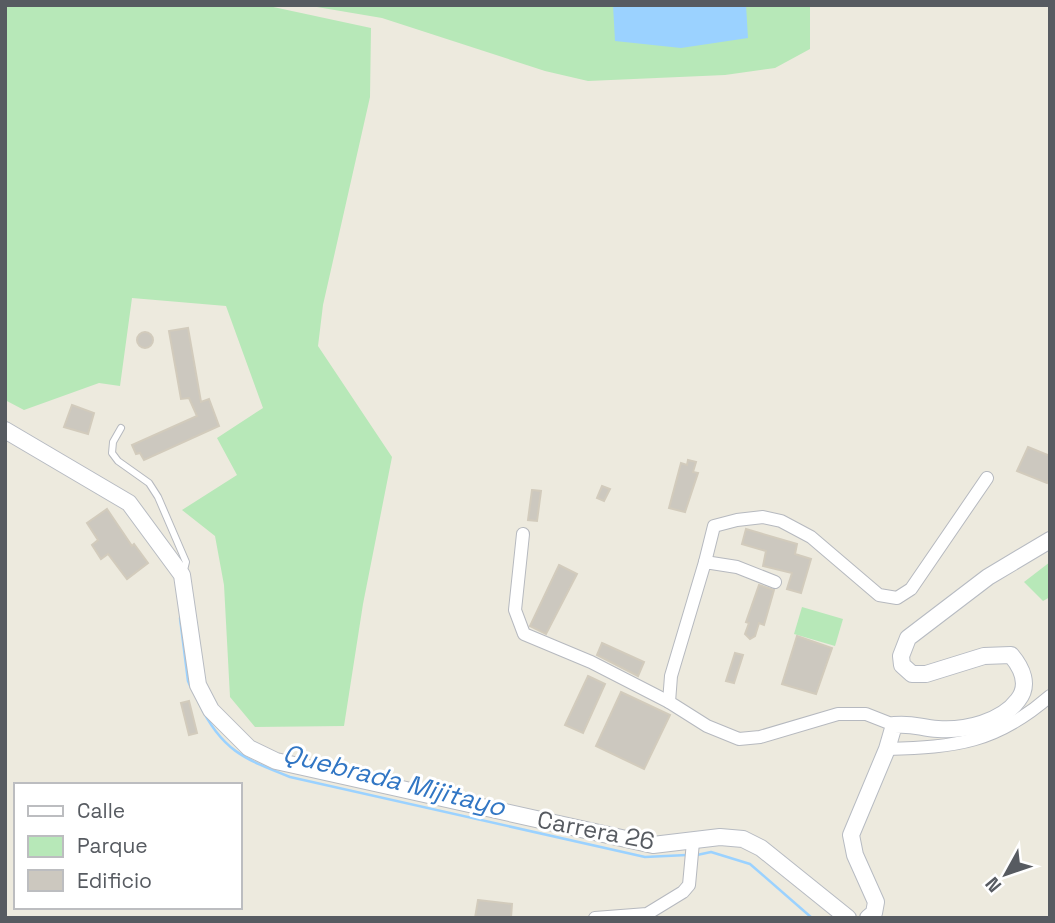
<svg xmlns="http://www.w3.org/2000/svg" width="1055" height="923" viewBox="0 0 1055 923" font-family="'Space Grotesk',sans-serif">
<rect width="100%" height="100%" fill="#edeade"/>
<g fill="#b7e8b8">
<polygon points="5,5 264,5 371,28 370,97 323,305 318,346 392,457 363,604 344,726 255,727 230,697 224,585 215,536 182,510 237,475 217,438 263,408 226,306 132,298 120,386 99,383 24,410 5,400"/>
<polygon points="305,5 810,5 810,49 775,68 725,75 588,81 545,71 382,18"/>
<polygon points="1050,562 1050,597 1043,601 1024,582"/>
<polygon points="802,607 843,619 835,646 794,634"/>
</g>
<polygon fill="#9bd2ff" points="613,5 746,5 748,38 681,48 615,41"/>
<g fill="none" stroke-linecap="round" stroke-linejoin="round">
<g stroke="#9bd2ff" stroke-width="2.5">
<polyline points="180,618 188,681 191,688"/>
<path d="M 199,703 C 221,750 244,759 290,777 L 645,857 L 687,855"/>
<polyline points="697,855 711,852 750,864 812,918"/>
</g>
</g>
<g fill="#ccc8bf" stroke="#d2cbbc" stroke-width="2">
<polygon points="188,328 201,402 209,399 219,426 144,460 140,453 136,454 132,445 197,416 189,398 181,399 169,331"/>
<circle cx="145" cy="340" r="8"/>
<polygon points="72,405 94,413 88,434 64,427"/>
<polygon points="1028,447 1050,456 1050,477 1047,483 1017,471"/>
<polygon points="688,460 696,462 693,472 698,473 685,512 669,508 681,463 687,465"/>
<polygon points="602,486 610,489 604,501 597,498"/>
<polygon points="532,490 541,491 537,521 528,520"/>
<polygon points="107,509 132,546 134,544 148,563 127,579 108,554 101,559 92,545 98,540 87,523"/>
<polygon points="746,529 797,544 795,554 811,559 801,593 787,589 792,573 763,566 766,551 742,544"/>
<polygon points="559,565 577,574 546,634 530,626"/>
<polygon points="759,585 774,590 764,625 759,623 755,636 750,639 745,634 749,623 746,622"/>
<polygon points="797,636 832,648 816,694 782,684"/>
<polygon points="602,643 644,662 638,676 597,655"/>
<polygon points="735,653 743,655 734,683 726,681"/>
<polygon points="588,676 605,684 583,733 565,725"/>
<polygon points="621,692 670,715 644,769 596,746"/>
<polygon points="189,701 197,733 189,735 181,703"/>
<polygon points="478,900 512,904 511,918 475,918"/>
</g>
<g fill="none" stroke-linecap="round" stroke-linejoin="round">
<g stroke="#b6b9bf" stroke-width="8">
<polyline id="lane" points="121,428 113,442 112,453 118,461 149,483 158,497 186,562 183,574"/>
</g>
<g stroke="#b6b9bf" stroke-width="14">
<g id="street">
<polyline points="523,534 515,610 524,634 591,662 669,702"/>
<polyline points="705,562 714,526 737,520 763,517 781,521 811,537 879,595 897,598 911,589 987,478"/>
<polyline points="775,582 737,567 705,562 671,676 669,702 707,726 739,739 760,737 838,714 866,714 894,725"/>
<path d="M 887,749 C 956,747 996,743 1050,696"/>
<polyline points="595,918 647,914 683,892 689,885 693,842"/>
</g>
</g>
<g stroke="#b7bbc2" stroke-width="18">
<g id="secondary">
<polyline points="5,430 129,503 182,575 198,685 211,710 249,748 276,761 653,845 720,837 743,839 761,848 848,918"/>
<path d="M 868,918 L 874,913 L 876,902 L 855,855 L 851,835 L 887,749 L 894,725 C 914,723 920,728 938,729 C 965,731 1002,722 1018,700 C 1030,685 1022,668 1011,655 L 984,656 L 926,674 L 912,674 L 902,665 L 901,656 L 908,638 L 988,577 L 1050,540"/>
</g>
</g>
<use href="#lane" stroke="#fff" stroke-width="6"/>
<use href="#street" stroke="#fff" stroke-width="12"/>
<use href="#secondary" stroke="#fff" stroke-width="16"/>
</g>
<g text-anchor="middle" dominant-baseline="central" stroke-width="6" stroke-linejoin="round" paint-order="stroke">
<g font-size="24" fill="#575b61" stroke="#fff">
<text transform="translate(596 830) rotate(11)">Carrera 26</text>
</g>
<g font-size="26" font-style="italic" fill="#3176c4" stroke="#fff">
<text transform="translate(394 780) rotate(14)">Quebrada Mijitayo</text>
</g>
</g>
<rect width="1055" height="923" fill="none" stroke="#575b61" stroke-width="14"/>
<rect x="14" y="783" width="228" height="126" fill="#ffffff" stroke="#bcbdc0" stroke-width="2"/>
<rect x="28" y="806" width="35" height="10" fill="#ffffff" stroke="#bcbdc0" stroke-width="2"/>
<text x="77" y="818" font-size="21" fill="#575b61">Calle</text>
<rect x="28" y="836" width="35" height="21" fill="#b7e8b8" stroke="#bcbdc0" stroke-width="2"/>
<text x="77" y="853" font-size="21" fill="#575b61">Parque</text>
<rect x="28" y="870" width="35" height="21" fill="#ccc8bf" stroke="#bcbdc0" stroke-width="2"/>
<text x="77" y="888" font-size="21" fill="#575b61">Edificio</text>
<g transform="translate(1006 874) rotate(230)" stroke="#ffffff" stroke-width="5" paint-order="stroke">
<path d="M0-5L12 26L0 18L-12 26Z" fill="#575b61"/>
<text y="-10" font-size="19" font-weight="bold" text-anchor="middle" fill="#575b61">N</text>
</g>
</svg>
